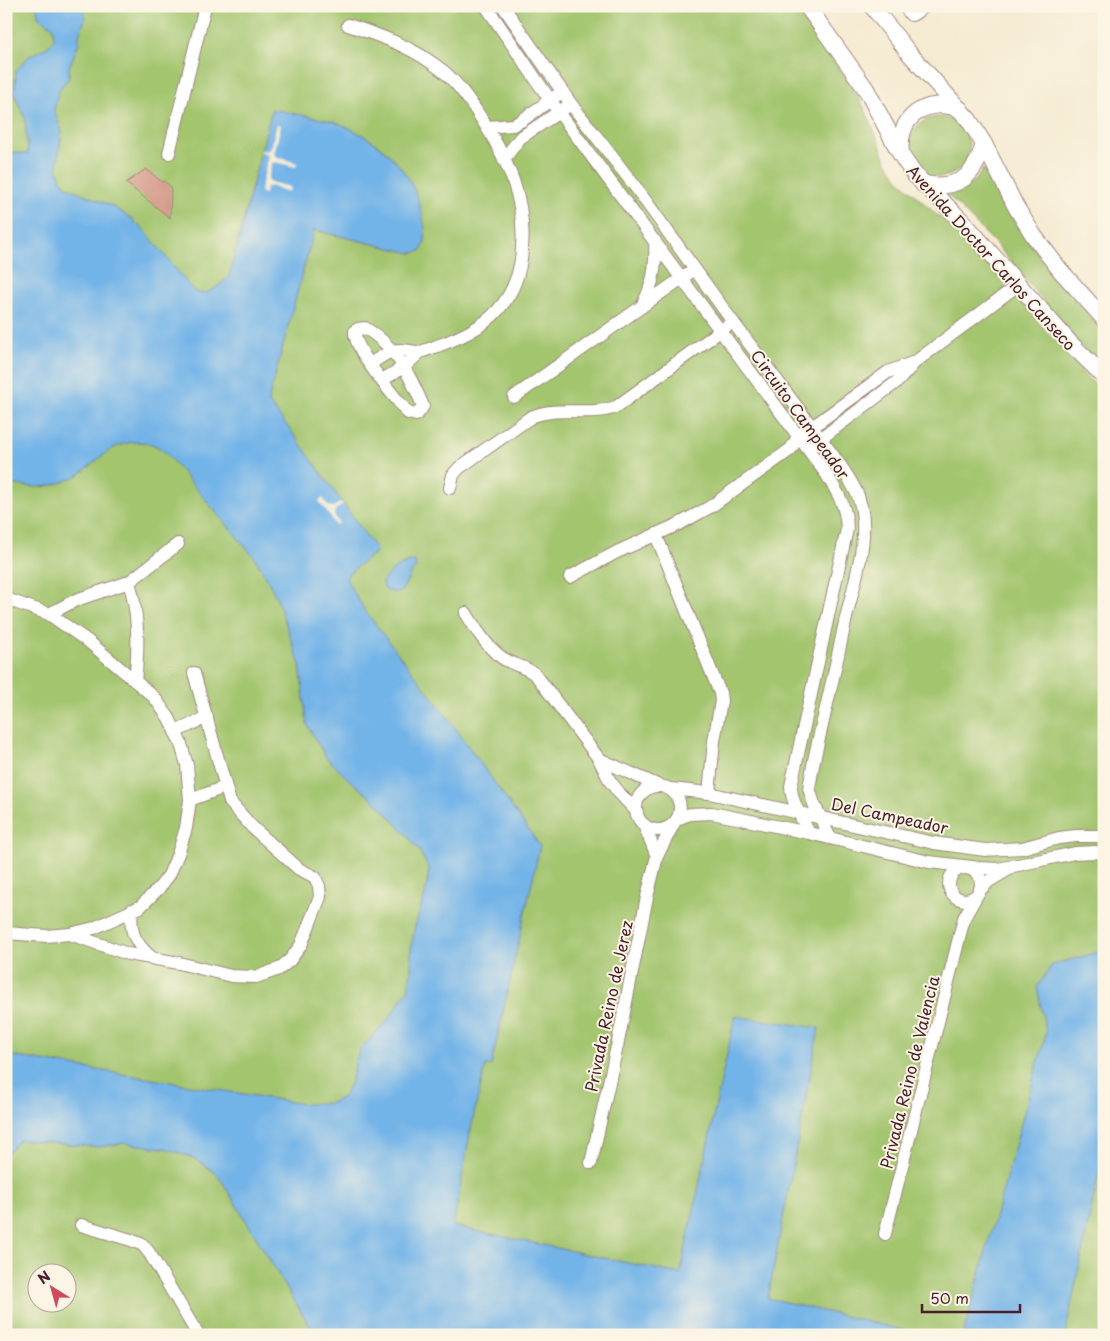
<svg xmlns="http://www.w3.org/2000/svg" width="1110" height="1341" viewBox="0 0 1110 1341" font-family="'Playpen Sans',sans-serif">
<rect width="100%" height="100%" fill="#fcf5e5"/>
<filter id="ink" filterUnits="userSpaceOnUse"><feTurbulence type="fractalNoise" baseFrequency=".02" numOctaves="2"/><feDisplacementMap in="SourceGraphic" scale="10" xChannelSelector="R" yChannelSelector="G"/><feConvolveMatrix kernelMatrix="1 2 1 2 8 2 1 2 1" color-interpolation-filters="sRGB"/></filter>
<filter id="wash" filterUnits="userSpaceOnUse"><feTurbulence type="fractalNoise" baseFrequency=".0096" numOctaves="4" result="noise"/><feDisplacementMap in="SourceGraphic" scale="20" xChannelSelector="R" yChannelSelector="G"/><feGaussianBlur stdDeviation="1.12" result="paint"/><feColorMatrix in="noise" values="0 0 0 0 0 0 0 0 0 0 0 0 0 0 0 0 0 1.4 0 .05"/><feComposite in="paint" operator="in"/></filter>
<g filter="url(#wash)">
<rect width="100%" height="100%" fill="#f5ebd2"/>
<g fill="#a3c56e" stroke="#76724c" fill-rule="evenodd">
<path d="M 6,6 L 792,6 L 846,78 L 865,109 L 887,162 L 900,181 L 976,251 L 1083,373 L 1104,393 L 1104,1335 L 6,1335 ZM 38,1274 L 68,1274 L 68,1304 L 38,1304 Z"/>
<circle cx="939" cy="147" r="30"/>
<path d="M 983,168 L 1014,221 L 1058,282 L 1104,333 L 1104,367 L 1076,341 L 996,244 L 945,192 C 963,189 976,185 983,168 Z"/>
</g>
<g fill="#73b4e8" stroke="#5e6a8a">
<path d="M 37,6 L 84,6 L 85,19 L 79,35 L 79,43 L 69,67 L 69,78 L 59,90 L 54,110 L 62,131 L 57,167 L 61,180 L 67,187 L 112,206 L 135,221 L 134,222 L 137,226 L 139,224 L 195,292 C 208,297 220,284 229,277 L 272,109 C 287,112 302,115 317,118 C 325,120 333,121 340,124 C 379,140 411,167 421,210 C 424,223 429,238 421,251 L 411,253 L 314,230 L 268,402 L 292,432 L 377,551 L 349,573 L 346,579 L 365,611 L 446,715 L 540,846 L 491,1066 L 486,1065 L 473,1118 L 453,1226 L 680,1274 L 735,1016 L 819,1028 L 768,1298 L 924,1335 L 315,1335 L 219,1176 L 196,1159 L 168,1149 L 125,1143 L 100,1147 L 19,1140 L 6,1155 L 6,1055 L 304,1104 L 331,1103 L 343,1097 L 351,1082 L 356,1060 L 360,1049 L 387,1021 L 408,990 L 411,971 L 411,948 L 415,926 L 426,892 L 429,869 L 420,852 L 407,835 L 376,802 L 347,778 L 327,758 L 315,739 L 307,724 L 300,665 L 277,599 L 266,577 L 254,557 L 166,453 C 158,446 150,442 139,442 C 105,441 94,471 66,481 C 45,489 28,488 6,483 L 6,157 L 9,152 L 28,154 L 25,118 L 14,94 L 16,71 L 28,57 L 49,46 L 54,39 L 53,27 L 38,16 Z"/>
<path d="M 415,561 L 416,568 L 411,573 L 401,592 L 392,592 L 385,590 L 382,581 C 392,570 400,563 415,561 Z"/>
<polygon points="1102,951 1104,951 1104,1148 1065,1335 963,1335 1046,1033 1037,987 1052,965"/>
</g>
<g fill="#f5ebd2">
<polygon points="277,124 281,125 274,154 277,157 297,163 296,167 275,162 272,163 268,178 270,182 290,187 289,192 270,186 266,188 265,194 260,192 268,157 266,153 261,152 261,150 266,151 270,149"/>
<polygon points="323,498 328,506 333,507 342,502 343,505 335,510 334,515 339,523 336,525 319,501"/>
</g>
<g id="blocks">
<polygon fill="#d29382" points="146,169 162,182 164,181 171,187 170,218 126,183"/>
</g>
</g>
<g filter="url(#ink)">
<use href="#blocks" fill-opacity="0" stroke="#a0857e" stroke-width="1"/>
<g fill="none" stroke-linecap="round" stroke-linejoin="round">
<g stroke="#a0857e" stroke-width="14">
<g id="minor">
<path d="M 486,6 L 550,100 L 827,475 C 839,495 846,506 847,529 L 791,786 C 791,802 802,818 809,833"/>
<polyline points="503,6 571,104 634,185 733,322 812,427 888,372 915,362"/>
<polyline points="904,6 911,15 914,14 925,6"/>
<path d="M 348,25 C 384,37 413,47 443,71 C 459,84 472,104 483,121 C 508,161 526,200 522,248 C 521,272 514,292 498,310 C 482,328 459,338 437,346 C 431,348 425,351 419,352 C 411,352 401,348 393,351 C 385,353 377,360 370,364"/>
<polyline points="487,127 513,125 521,121 556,96"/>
<polyline points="169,153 205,6"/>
<polyline points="504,159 520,138 565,108"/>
<path d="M 642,306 C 654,283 656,267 655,241"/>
<path d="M 365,328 C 395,345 410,375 423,406 L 420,411 L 416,415 L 408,413 C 395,397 353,350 355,331 L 358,329 Z"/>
<polyline points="382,380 404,367 420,352"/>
<polyline points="514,397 689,273"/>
<polyline points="815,443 898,381 915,362 1018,285"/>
<path d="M 450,488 L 453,475 L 459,468 L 531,417 C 559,405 589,417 616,407 L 727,326"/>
<polyline points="656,535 720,693 721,701 714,741 709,793"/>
<path d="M 570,577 L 617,552 L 679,524 L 710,507 L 791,449 L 798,436 L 812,427 C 826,447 849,474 858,496 C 873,536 852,587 844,627 C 835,671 824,716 814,760 L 809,788 L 814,804 L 830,838"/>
<path d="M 129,582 C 139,614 139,647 135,681"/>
<polyline points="6,599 49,614 89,642 154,697 169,718 181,744 187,765 190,800 186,828 178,854 169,875 160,887 140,907 94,928 70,934 46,936 6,933"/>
<path d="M 466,613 C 475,628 486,646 501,657 C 512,665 525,666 536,675 L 599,759 L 610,781 L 620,794 L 637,812"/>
<polyline points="49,614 76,600 129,582 178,544"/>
<polyline points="175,732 207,717"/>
<polyline points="599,759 657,785"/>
<circle cx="658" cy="808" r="22"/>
<polyline points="671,789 709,793 934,843 985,850 1022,848 1059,838 1076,836 1104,836"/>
<polyline points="190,800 225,787"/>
<polyline points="677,819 690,814 712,813 809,833 929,862 981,868 998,869 1013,866 1075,853 1094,852 1104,853"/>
<polyline points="644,825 657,856"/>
<circle cx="965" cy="884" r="16"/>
<polyline points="979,891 989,881 1009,869"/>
<path d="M 132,910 C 129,933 136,944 152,958"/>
<polyline points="70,934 128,954 179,963 231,976 256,977 279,969 290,960 301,945 320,897 319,886 315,877 299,869 252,827 230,802 194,673"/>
<polyline points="591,1163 618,1042 647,897 657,856 673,825"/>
<polyline points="81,1225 131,1240 143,1245 150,1254 198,1335"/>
<polyline points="885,1234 964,918 977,895"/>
</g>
</g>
<g stroke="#a0857e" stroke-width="18">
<g id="major">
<polyline points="807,6 866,89 901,155 914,174 964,223 1071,344 1104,376"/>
<polyline points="872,6 909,53 969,120 984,144 1016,207 1034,236 1060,270 1104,319"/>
<path d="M 901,154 C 897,117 925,97 960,109"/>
<path d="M 923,184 C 958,190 974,178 984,144"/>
</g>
</g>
<use href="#minor" stroke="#fff" stroke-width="12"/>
<use href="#major" stroke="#fff" stroke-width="16"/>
</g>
</g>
<g text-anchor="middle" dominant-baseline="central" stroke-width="4" stroke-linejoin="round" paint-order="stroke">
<g font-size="16" fill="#4a1f2b" stroke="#fcf5e5">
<text transform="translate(992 257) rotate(48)">Avenida Doctor Carlos Canseco</text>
<text transform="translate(801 414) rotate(54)">Circuito Campeador</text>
<text transform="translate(890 815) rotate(12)">Del Campeador</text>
<text transform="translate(608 1006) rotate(-78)">Privada Reino de Jerez</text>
<text transform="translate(909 1072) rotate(-76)">Privada Reino de Valencia</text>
</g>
</g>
<rect width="1110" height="1341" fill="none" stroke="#fcf5e5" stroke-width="25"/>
<g transform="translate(52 1288) rotate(323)"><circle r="24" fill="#fcf5e5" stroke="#b59f9b"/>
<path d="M0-4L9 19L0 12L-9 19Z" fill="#d1495b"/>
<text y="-8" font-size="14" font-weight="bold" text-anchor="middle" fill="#4a1f2b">N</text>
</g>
<path d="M922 1304v8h98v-8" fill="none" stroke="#4a1f2b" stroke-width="2.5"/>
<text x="930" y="1304" font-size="15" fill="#4a1f2b" stroke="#fcf5e5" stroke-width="4" paint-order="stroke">50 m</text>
</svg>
